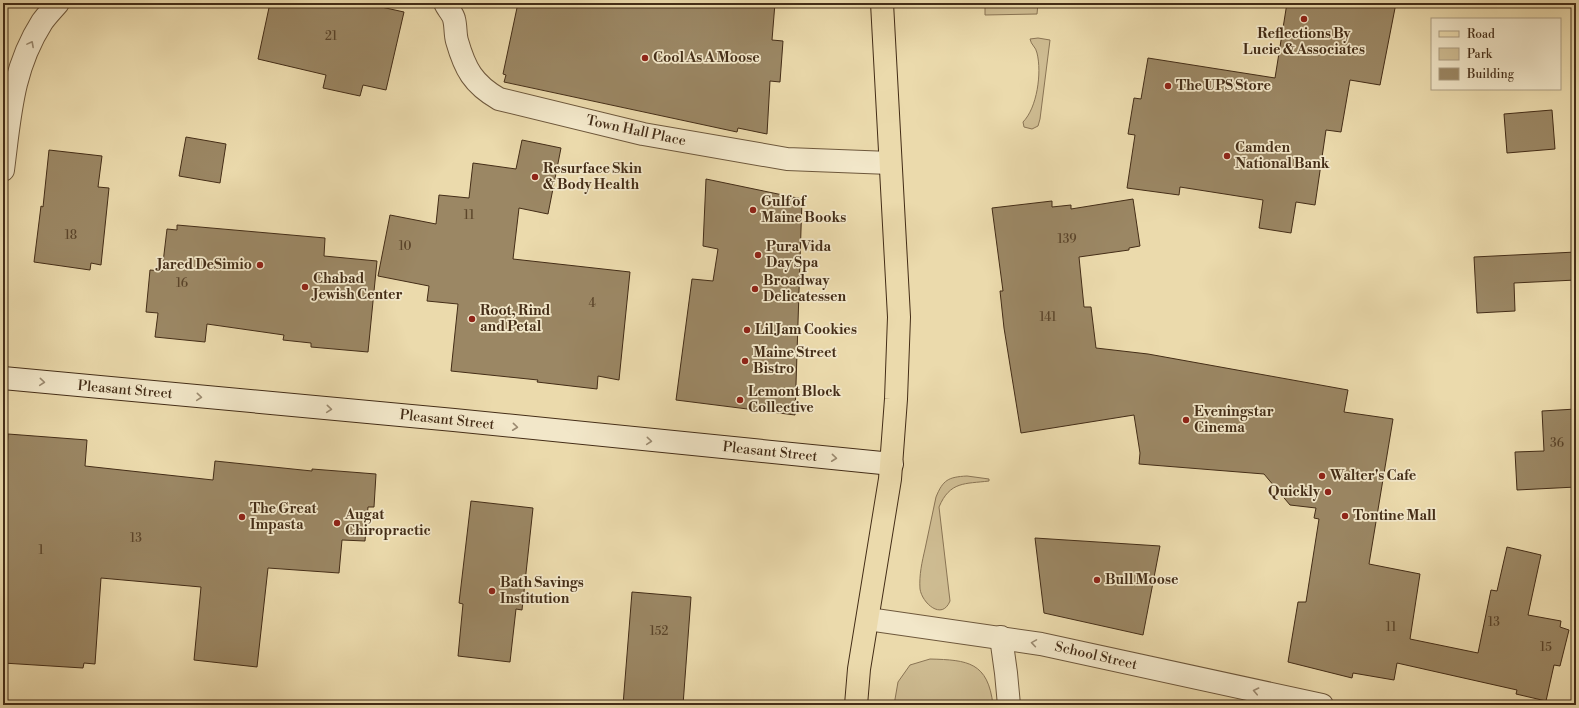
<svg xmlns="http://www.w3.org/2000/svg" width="1579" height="708" viewBox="0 0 1579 708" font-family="'Libre Bodoni',serif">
<rect width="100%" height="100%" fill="#ebdaac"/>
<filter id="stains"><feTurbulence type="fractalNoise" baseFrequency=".005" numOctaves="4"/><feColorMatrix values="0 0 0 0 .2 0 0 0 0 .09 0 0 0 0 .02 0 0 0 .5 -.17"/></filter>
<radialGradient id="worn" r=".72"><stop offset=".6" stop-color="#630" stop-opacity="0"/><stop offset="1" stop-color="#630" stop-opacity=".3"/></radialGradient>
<g fill="#cfbd93" stroke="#8a7555">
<polygon points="985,3 1038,3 1037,14 985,15"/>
<path d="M 1038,38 L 1050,40 L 1040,119 L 1038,126 L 1032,129 L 1024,127 L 1023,122 C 1037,108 1042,73 1037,53 C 1036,47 1031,45 1030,39 Z"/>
<path d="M 967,476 L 989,479 L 989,481 C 965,484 950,481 939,507 L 950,601 C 942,621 922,603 920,589 C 919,575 922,562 925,549 C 929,532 932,514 936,497 C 943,480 948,477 967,476 Z"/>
<path d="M 930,659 C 968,660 988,662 993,705 L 894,705 L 898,682 L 910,665 Z"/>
</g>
<g fill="#9b8764" stroke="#442d17">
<polygon points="270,3 363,3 404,12 386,90 363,85 360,96 323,88 326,75 258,59"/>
<polygon points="518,3 775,3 772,40 783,41 780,82 770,81 767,134 738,128 737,132 504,82 506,75 503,74"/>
<polygon points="1287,3 1396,3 1380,85 1350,80 1341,132 1326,130 1315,205 1296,202 1291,233 1259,228 1263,200 1180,187 1179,195 1127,188 1135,135 1128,134 1134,98 1141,99 1148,58 1275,78"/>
<polygon points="1552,110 1555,149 1507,153 1504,114"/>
<polygon points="186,137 226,144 220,183 179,176"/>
<polygon points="522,140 561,148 548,214 519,208 513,259 630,272 619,380 598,376 597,389 537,382 538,380 451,371 458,304 427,301 429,286 378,276 390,215 436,224 439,195 469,198 473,163 516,169"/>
<polygon points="49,150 102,156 98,187 109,188 101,265 91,263 90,270 34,262 41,206 43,207"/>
<polygon points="706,179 802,199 795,415 676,400 692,279 713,281 718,249 703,246"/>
<polygon points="1133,199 1140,246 1129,248 1129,250 1079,257 1084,307 1091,307 1096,348 1148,354 1348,390 1344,412 1393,419 1369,564 1420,574 1410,639 1478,653 1491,590 1497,591 1507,547 1541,555 1528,615 1561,621 1560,627 1569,630 1560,666 1554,665 1546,701 1516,694 1517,690 1397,663 1394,680 1353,673 1352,678 1288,662 1298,602 1306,602 1319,519 1314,518 1316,508 1290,505 1264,474 1139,464 1140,453 1134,415 1021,433 1004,328 1000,291 1003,291 992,208 1052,201 1052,207 1071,205 1071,209"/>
<polygon points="177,225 325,238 324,256 377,261 368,352 311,347 311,343 283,340 284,335 207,324 205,342 155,337 158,313 146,312 150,270 162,271 167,229 177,230"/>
<polygon points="1576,252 1576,280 1514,283 1515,311 1477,313 1474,257"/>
<polygon points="1576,409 1576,487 1517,490 1515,452 1544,451 1542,411"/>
<polygon points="8,434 87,440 85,466 213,480 215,461 312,471 312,469 376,474 374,507 368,507 365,541 342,540 339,573 268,568 257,667 194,660 201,587 101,578 95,664 84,663 83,668 3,663 3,504"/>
<polygon points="471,501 533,508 522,610 516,609 510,662 458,656 463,604 459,603"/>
<polygon points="1035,538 1160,546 1143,635 1044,613"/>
<polygon points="632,592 691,597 683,705 623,705"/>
</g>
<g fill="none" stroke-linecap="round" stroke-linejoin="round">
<g stroke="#6e583c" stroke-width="24">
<g id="minor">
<path d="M 445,3 C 447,8 453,14 454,19 C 456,26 455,34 457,41 C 465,69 473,84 499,99 L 643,134 L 787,159 L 890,163"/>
<path d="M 3,170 C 10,116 12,69 42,22 C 47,15 53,9 58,3"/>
<polyline points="868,619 1041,644 1322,705"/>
<polyline points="1001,637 1006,673 1009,705"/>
</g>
</g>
<g stroke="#442d17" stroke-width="24">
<polyline id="secondary" points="3,378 454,420 892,464"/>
</g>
<g stroke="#442d17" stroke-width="24">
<polyline id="primary" points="856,705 859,669 890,479 896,399 899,317 882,3"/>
</g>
<use href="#minor" stroke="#f2e7c9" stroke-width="22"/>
<use href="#secondary" stroke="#f2e7c9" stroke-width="22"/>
<use href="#primary" stroke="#ebdaac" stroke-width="22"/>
</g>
<defs><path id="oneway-chevron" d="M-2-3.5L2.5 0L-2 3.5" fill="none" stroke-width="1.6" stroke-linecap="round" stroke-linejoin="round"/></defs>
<g stroke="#9b8a70">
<use href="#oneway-chevron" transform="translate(31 44) rotate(-62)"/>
<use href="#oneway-chevron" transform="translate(42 382) rotate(5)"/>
<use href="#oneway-chevron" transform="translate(199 397) rotate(5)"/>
<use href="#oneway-chevron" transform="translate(329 409) rotate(5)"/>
<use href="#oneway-chevron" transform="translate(515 427) rotate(6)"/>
<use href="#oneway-chevron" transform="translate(649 441) rotate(5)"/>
<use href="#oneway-chevron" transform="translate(834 458) rotate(6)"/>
<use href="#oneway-chevron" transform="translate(1034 643) rotate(-171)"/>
<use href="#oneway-chevron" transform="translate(1256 691) rotate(-168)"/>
</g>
<g fill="#8f2418" stroke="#f2e7c9" stroke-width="1.5">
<circle cx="1304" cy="19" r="4"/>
<circle cx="645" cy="58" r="4"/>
<circle cx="1168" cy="86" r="4"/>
<circle cx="1227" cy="156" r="4"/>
<circle cx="535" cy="177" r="4"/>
<circle cx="753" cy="210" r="4"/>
<circle cx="758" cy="255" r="4"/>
<circle cx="260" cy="265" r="4"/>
<circle cx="305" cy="287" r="4"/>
<circle cx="755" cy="289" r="4"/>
<circle cx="472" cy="319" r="4"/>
<circle cx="747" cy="330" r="4"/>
<circle cx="745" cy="361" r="4"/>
<circle cx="740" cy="400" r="4"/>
<circle cx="1186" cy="420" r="4"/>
<circle cx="1322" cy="476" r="4"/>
<circle cx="1328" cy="492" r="4"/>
<circle cx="1345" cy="516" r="4"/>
<circle cx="242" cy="517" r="4"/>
<circle cx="337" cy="523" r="4"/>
<circle cx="1097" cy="580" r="4"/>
<circle cx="492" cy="591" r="4"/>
</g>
<g text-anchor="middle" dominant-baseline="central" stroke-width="3.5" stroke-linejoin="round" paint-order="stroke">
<g font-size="12" fill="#5a442a">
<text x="331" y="36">21</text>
<text x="469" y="215">11</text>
<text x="71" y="235">18</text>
<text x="1067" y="239">139</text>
<text x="405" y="246">10</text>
<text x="182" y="283">16</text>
<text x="592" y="303">4</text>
<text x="1048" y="317">141</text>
<text x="1557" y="443">36</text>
<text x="136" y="538">13</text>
<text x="41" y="550">1</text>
<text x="1494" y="622">13</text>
<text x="1391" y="627">11</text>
<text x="659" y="631">152</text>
<text x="1546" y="647">15</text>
</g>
<g font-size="14" font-weight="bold" fill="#442d17" stroke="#f2e7c9" text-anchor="start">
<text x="1304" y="34" text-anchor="middle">Reflections By<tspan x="1304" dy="16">Lucie &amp; Associates</tspan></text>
<text x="653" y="58">Cool As A Moose</text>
<text x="1176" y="86">The UPS Store</text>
<text x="1235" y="148">Camden<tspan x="1235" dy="16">National Bank</tspan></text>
<text x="543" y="169">Resurface Skin<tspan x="543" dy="16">&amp; Body Health</tspan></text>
<text x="761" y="202">Gulf of<tspan x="761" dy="16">Maine Books</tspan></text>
<text x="766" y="247">Pura Vida<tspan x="766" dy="16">Day Spa</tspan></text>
<text x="252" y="265" text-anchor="end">Jared DeSimio</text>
<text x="313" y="279">Chabad<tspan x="313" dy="16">Jewish Center</tspan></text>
<text x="763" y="281">Broadway<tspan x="763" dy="16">Delicatessen</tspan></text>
<text x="480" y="311">Root, Rind<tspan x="480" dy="16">and Petal</tspan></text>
<text x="755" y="330">Lil Jam Cookies</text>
<text x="753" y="353">Maine Street<tspan x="753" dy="16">Bistro</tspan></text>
<text x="748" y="392">Lemont Block<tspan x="748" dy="16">Collective</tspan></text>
<text x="1194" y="412">Eveningstar<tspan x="1194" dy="16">Cinema</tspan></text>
<text x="1330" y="476">Walter's Cafe</text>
<text x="1320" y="492" text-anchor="end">Quickly</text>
<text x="250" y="509">The Great<tspan x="250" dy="16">Impasta</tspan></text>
<text x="345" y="515">Augat<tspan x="345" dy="16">Chiropractic</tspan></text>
<text x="1353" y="516">Tontine Mall</text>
<text x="1105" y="580">Bull Moose</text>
<text x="500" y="583">Bath Savings<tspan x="500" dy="16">Institution</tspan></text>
</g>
<g font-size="14" fill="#442d17" stroke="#f2e7c9">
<text transform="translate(636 131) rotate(12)">Town Hall Place</text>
<text transform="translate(125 390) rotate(5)">Pleasant Street</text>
<text transform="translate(447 420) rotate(6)">Pleasant Street</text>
<text transform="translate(770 452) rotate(6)">Pleasant Street</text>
<text transform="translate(1096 656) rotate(13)">School Street</text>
</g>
</g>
<rect width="1579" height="708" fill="none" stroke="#ebdaac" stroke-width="16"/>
<rect x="4" y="4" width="1571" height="700" fill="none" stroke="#442d17" stroke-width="2"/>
<rect x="8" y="8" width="1563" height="692" fill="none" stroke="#442d17"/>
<rect x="1431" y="18" width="130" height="72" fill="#f2e7c9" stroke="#ac9d82"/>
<rect x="1439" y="31" width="20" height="6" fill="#ebdaac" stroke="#ac9d82"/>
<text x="1467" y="38" font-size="12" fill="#442d17">Road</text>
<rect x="1439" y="48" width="20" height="12" fill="#cfbd93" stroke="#ac9d82"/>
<text x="1467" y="58" font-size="12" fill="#442d17">Park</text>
<rect x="1439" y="68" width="20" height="12" fill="#9b8764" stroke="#ac9d82"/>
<text x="1467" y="78" font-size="12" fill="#442d17">Building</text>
<rect width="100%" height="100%" filter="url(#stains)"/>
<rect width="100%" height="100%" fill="url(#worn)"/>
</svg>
